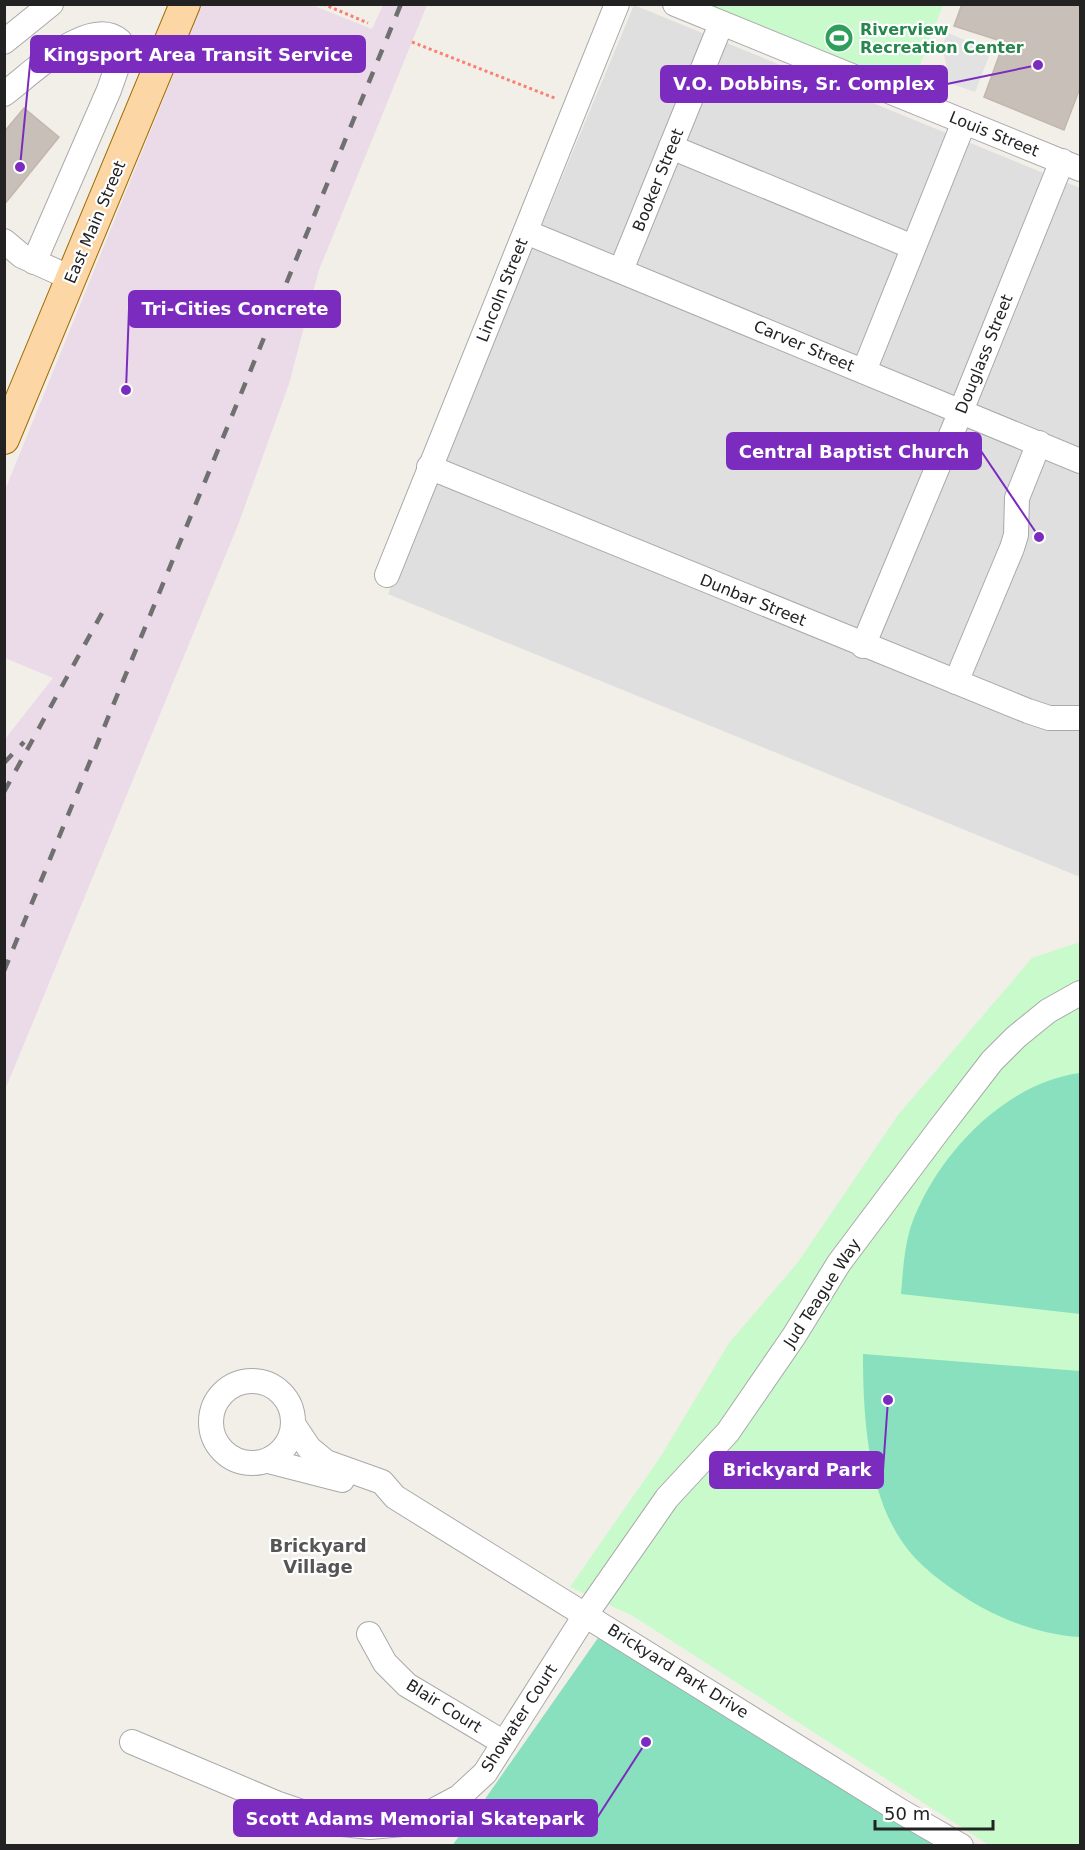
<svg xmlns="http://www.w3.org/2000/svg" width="1085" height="1850" viewBox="0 0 1085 1850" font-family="'DejaVu Sans',sans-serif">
<rect width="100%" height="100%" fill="#f2efe9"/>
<polygon fill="#e0dfdf" points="634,5 1080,188 1080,877 388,594"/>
<polygon fill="#ebdbe8" points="202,4 312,5 372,29 383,5 427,5 319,270 289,384 238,525 5,1090 5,739 53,678 5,658 5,490"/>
<g fill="#c8facc">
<polygon points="700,5 943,5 909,94"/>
<polygon points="1080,942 1080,1845 989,1845 633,1616 570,1587 661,1456 729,1343 798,1262 898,1115 1032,958"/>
</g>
<g fill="#88e0be">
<path d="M 1080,1073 L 1080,1314 L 901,1294 C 903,1272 904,1248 911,1226 C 936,1156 1004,1083 1080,1073 Z"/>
<path d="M 863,1354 L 1080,1371 L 1080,1637 C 1042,1635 1001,1620 969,1600 C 944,1584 917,1565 901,1540 C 867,1489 863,1413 863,1354 Z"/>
<polygon points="598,1638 934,1845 452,1846"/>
</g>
<polygon fill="#e2e2e2" points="948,33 991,51 975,92 944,81 947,69 942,45"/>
<g fill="#c7bfb8" stroke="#c4b6ab" stroke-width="1.5">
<polygon points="962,4 1080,4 1080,88 1064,130 984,97 1004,42 954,26"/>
<polygon points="24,108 59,137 4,205 4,132"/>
</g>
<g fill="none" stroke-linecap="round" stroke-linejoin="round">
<g stroke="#a9a9a9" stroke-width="26">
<g id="minor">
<polyline points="675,4 1080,169"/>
<polyline points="4,42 51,4"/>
<path d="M 4,94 C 30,75 90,14 120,41 L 122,53 L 109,90 L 34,262"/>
<polyline points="671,147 913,247"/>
<polyline points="526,232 1080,461"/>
<polyline points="4,241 22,256 71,278"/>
<polyline points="621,270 721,24"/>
<polyline points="864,371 964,122"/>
<polyline points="429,467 1028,711 1049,718 1080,718"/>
<polyline points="387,575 617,4"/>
<polyline points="863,646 961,411 1062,161"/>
<polyline points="956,682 1012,548 1016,535 1017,498 1039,443"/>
<circle cx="252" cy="1422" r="41"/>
<polyline points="293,1424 309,1448 326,1462 382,1482 395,1497 902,1812 961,1846"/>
<polyline points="268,1461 342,1480"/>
<polyline points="369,1634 385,1663 407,1685 504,1743"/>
<polyline points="132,1742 276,1803 334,1823 370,1827 402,1824 429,1813 459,1797 485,1773 586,1614 667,1498 728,1432 794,1336 839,1263 938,1131 992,1061 1016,1037 1048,1011 1080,993"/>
</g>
</g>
<g stroke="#a06b00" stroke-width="32">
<polyline id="major" points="4,439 185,4"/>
</g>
<g stroke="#fa8072" stroke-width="3" stroke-dasharray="3 3" stroke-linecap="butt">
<polyline points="323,4 368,23"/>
<polyline points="412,42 557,99"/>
</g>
<use href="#minor" stroke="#fff" stroke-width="24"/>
<use href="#major" stroke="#fcd6a4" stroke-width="30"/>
<g stroke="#707070" stroke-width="4.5" stroke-dasharray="12 12" stroke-linecap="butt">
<polyline points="4,763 24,742"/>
<polyline points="4,792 102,613"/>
<polyline points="4,971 401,4"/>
</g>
</g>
<defs>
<g id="stadium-disc" transform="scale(1.5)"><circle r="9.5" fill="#2e9e5b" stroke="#fff"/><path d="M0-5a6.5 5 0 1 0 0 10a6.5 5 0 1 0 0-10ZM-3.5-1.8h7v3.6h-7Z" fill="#fff"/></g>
</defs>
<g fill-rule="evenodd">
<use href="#stadium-disc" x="839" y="38"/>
</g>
<g text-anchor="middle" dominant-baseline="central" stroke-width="4.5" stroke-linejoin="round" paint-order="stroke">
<g font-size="16" font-weight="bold" fill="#27864d" stroke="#fff" text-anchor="start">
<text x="860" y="29">Riverview<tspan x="860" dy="18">Recreation Center</tspan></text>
</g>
<g font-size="16" fill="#222" stroke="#fff">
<text transform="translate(994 134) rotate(22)">Louis Street</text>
<text transform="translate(658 180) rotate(-68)">Booker Street</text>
<text transform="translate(95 222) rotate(-67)">East Main Street</text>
<text transform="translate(502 290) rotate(-68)">Lincoln Street</text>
<text transform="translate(804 346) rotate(23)">Carver Street</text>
<text transform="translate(984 354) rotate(-68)">Douglass Street</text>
<text transform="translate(753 600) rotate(22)">Dunbar Street</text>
<text transform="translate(822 1293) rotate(-57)">Jud Teague Way</text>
<text transform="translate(678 1671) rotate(32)">Brickyard Park Drive</text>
<text transform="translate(444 1706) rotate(32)">Blair Court</text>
<text transform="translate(519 1718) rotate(-57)">Showater Court</text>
</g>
<g font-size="18" font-weight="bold" fill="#555" stroke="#fff">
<text x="318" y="1545">Brickyard<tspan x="318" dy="21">Village</tspan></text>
</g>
</g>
<path fill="none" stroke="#7b2cbf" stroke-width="2" d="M20 167L31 54M1038 65L947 84M126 390L129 309M1039 537L981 451M888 1400L883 1470M646 1742L597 1818"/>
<g fill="#7b2cbf" stroke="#fff" stroke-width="2">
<circle cx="20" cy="167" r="6"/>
<circle cx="1038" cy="65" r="6"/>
<circle cx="126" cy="390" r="6"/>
<circle cx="1039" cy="537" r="6"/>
<circle cx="888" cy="1400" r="6"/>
<circle cx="646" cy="1742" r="6"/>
</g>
<g fill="#7b2cbf" stroke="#7b2cbf" stroke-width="2">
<rect x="31" y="36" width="334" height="36" rx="6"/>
<rect x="661" y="66" width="286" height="36" rx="6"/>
<rect x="129" y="291" width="211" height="36" rx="6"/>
<rect x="727" y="433" width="254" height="36" rx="6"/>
<rect x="710" y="1452" width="173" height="36" rx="6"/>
<rect x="234" y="1800" width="363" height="36" rx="6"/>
</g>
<g font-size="18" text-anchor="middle" font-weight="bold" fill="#fff">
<text x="198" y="61">Kingsport Area Transit Service</text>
<text x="804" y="90">V.O. Dobbins, Sr. Complex</text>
<text x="235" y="315">Tri-Cities Concrete</text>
<text x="854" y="458">Central Baptist Church</text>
<text x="797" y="1476">Brickyard Park</text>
<text x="415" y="1825">Scott Adams Memorial Skatepark</text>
</g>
<rect width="1085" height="1850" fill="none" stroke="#222222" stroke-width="12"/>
<path d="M875 1820v9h118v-9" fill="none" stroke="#222222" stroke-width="3"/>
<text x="884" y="1820" font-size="18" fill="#222222" stroke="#ffffff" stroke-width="4.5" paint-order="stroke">50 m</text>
</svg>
